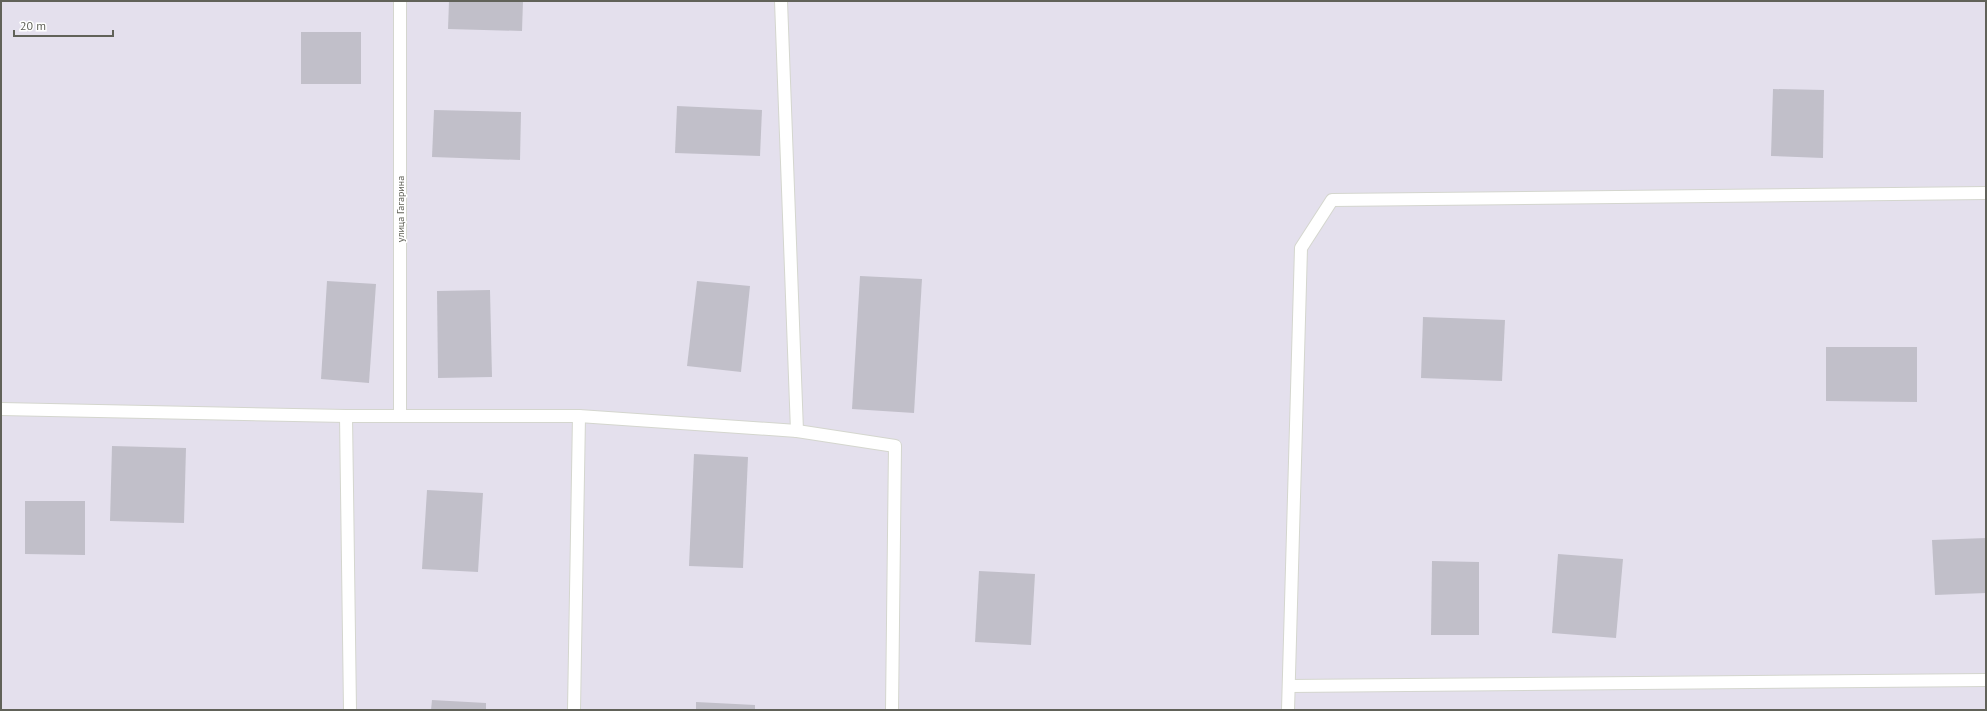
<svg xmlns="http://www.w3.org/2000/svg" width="1987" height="711" viewBox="0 0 1987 711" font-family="'PT Sans',sans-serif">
<rect width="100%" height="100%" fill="#e4e0ed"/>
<g fill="#c1bfc9">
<polygon points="449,1 523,1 522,31 448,29"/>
<rect x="301" y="32" width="60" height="52"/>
<polygon points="1773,89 1824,90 1823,158 1771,156"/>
<polygon points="677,106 762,110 760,156 675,153"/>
<polygon points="434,110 521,112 520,160 432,157"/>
<polygon points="860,276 922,279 914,413 852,409"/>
<polygon points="327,281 376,284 369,383 321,379"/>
<polygon points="697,281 750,286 741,372 687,366"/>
<polygon points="490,290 492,377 438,378 437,291"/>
<polygon points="1423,317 1505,320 1502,381 1421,378"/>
<polygon points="1826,347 1917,347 1917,402 1826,401"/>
<polygon points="112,446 186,448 184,523 110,521"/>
<polygon points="694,454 748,457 743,568 689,566"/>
<polygon points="427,490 483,493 478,572 422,569"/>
<polygon points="25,501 85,501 85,555 25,554"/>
<polygon points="1986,538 1986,593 1935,595 1932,540"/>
<polygon points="1558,554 1623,559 1616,638 1552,633"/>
<polygon points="1432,561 1479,562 1479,635 1431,635"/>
<polygon points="979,571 1035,574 1031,645 975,642"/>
<polygon points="432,700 486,703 486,710 431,710"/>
<polygon points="696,702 755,705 755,710 696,710"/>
</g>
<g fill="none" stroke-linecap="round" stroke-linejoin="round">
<g stroke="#d4d6ce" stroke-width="14">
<g id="minor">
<polyline points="781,1 797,431"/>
<polyline points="1,409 346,416 579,416 797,431 895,446 892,710"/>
<polyline points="346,416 350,710"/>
<polyline points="400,416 400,1"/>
<polyline points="1289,686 1986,680"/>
<polyline points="574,710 579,416"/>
<polyline points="1288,710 1301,248 1332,200 1986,193"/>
</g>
</g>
<use href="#minor" stroke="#fff" stroke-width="12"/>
</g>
<g text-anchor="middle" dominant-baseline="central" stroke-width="3" stroke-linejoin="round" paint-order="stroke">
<g font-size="10" fill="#616259" stroke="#fff">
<text transform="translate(400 209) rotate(-90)">улица Гагарина</text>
</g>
</g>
<rect width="1987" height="711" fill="none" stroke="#616259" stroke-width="4"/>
<path d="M14 30v6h99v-6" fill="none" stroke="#616259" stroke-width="2"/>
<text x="20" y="30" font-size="12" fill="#616259" stroke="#ffffff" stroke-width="3" paint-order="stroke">20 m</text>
</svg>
